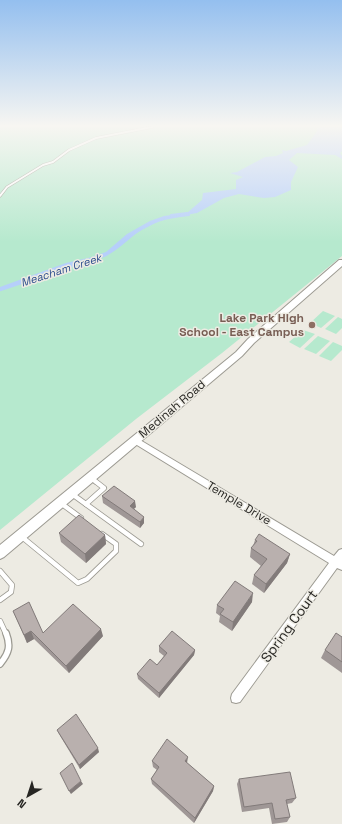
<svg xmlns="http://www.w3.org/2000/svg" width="342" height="824" viewBox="0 0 342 824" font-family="'Space Grotesk',sans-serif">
<rect width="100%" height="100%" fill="#edebe3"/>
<g fill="#b6e9ce">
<polygon points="0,127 342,127 342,256 222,353 136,419 0,530"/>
<polygon points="323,311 335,316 321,328 310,323"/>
<polygon points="338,317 342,319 342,328 336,334 325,329"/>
<polygon points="303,330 315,334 300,348 289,342"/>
<polygon points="318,336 330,341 316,354 304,349"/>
<polygon points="333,342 342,346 342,350 331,361 319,356"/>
</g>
<polygon fill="#b6cffa" points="322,127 342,127 342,151 340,153 342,156 342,159 335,155 297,153 289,160 298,167 291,182 291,190 275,197 264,198 239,194 224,198 197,213 163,219 136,233 115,250 103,257 62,268 0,290 0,287 66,263 92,257 106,252 127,234 150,221 164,216 187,213 202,200 203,193 236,189 236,180 243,177 230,173 237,172 265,157 276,156 283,153 282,150 286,151 307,145 318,130 316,128"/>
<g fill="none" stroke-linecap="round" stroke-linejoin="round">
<path stroke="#b6cffa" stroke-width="2" d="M 74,265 C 84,262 95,261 104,256 C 115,251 124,242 134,234 C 151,221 168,217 189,215 L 187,213 L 171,215"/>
<polyline stroke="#b6cffa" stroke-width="2.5" points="0,290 78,264"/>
<g stroke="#9c9a92" stroke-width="3">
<polyline id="lane-far3" points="0,196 7,187 43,165 53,162 69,150 96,138 152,127"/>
</g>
<g stroke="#9c9a92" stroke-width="5.5">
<polyline id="lane-far2" points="91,478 96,482"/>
</g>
<g stroke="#9c9a92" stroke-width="6">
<g id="lane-far1">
<polyline points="72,494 141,544"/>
<polyline points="62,504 81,518"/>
<polyline points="86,504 104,488 95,481"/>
<polyline points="22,537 78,583 87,579 116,551 116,544 102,534"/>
<polyline points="0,571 12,585 11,592 0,600"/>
<polyline points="0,621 6,634"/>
</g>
</g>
<g stroke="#9c9a92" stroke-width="8">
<path id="lane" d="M 0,664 C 9,653 11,646 6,633"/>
</g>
<g stroke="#9c9a92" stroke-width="2">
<polygon id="street" points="135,437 334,556 339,550 342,549 342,570 337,568 240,702 236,703 232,702 231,698 232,694 329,563 132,442 131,440 132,438"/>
</g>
<g stroke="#9c9a92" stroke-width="2">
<polygon id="secondary" points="339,260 342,260 342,266 254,343 242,356 4,557 0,559 0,545 236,352 248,339"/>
</g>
<use href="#lane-far3" stroke="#fff" stroke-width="2"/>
<use href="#lane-far2" stroke="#fff" stroke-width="3.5"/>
<use href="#lane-far1" stroke="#fff" stroke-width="4.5"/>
<use href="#lane" stroke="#fff" stroke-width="5.5"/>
<use href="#street" fill="#fff" fill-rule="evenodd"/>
<use href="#secondary" fill="#fff" fill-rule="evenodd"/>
</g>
<g fill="#9f9796">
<polygon points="102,496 136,507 134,509 144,523 140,528 103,503"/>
<polygon points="59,533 105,535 106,544 86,563 61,542"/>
<polygon points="255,540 290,554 287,563 264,593 252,584 254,575 261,566 250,557 251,548 253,546"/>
<polygon points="252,602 232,631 219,622 220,616 216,613 217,605"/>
<polygon points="13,611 43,633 103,636 69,673 34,639 27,643"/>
<polygon points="342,637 342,673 321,658 325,650"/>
<polygon points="159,646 195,650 194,655 159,698 138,679 137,674 157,665 164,656 159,652"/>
<polygon points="57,730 99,752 80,769 59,734"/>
<polygon points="152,761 187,763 214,786 213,791 194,823 152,784 151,779 157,770 153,767"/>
<polygon points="239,779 296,798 292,803 287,804 290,817 287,822 272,824 269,808 242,812 237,784"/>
</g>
<g fill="#827b7a">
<polygon points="135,501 136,507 130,512 130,506"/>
<polygon points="144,517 144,523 140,528 140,522"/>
<polygon points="105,535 106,544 86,563 85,554"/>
<polygon points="290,554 287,563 264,593 266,584"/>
<polygon points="253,593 252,602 232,631 233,622"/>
<polygon points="101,629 103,636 69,673 66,666"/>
<polygon points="31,631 34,639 27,643 24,635"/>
<polygon points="195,650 194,655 159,698 159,693"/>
<polygon points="98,748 99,752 80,769 79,765"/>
<polygon points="188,757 187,763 184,767 185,761"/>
<polygon points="81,781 83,784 71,794 69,791"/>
<polygon points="214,786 213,791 194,823 195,818"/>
</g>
<g fill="#b9b0ae" stroke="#827b7a">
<polygon points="114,486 135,501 130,506 144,517 140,522 102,496"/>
<polygon points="79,515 105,535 85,554 59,533"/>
<polygon points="259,534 290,554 266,584 254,575 267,559 251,548 257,541 255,540"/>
<polygon points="235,581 253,593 233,622 220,614 224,609 217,605"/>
<polygon points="29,602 43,633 73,604 101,629 66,666 31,631 24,635 13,611"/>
<polygon points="172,631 195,650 159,693 137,674 150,659 157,665 167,653 159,646"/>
<polygon points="336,633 342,637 342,662 325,650"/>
<polygon points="76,714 98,748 79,765 57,730"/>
<polygon points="167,739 188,757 185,761 214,786 195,818 151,779 159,767 152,761"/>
<polygon points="72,763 81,781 69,791 60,773"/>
<polygon points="290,772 296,798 286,800 290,817 275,819 272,803 244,807 239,779"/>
</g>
<linearGradient id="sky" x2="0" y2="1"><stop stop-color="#94bfef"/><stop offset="0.52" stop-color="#f7f6f2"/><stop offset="1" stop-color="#f7f6f2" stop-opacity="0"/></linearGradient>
<rect width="342" height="242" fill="url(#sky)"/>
<circle fill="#8d6e63" stroke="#edebe3" stroke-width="1.5" cx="312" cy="325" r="4"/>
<g text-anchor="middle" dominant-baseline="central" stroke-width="3" stroke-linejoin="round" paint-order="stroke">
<g font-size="11" font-style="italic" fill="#2b4d8d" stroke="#edebe3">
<text transform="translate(61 270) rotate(-18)">Meacham Creek</text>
</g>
<g font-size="12" font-weight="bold" fill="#785e54" stroke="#edebe3" text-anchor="end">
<text x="304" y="318">Lake Park High<tspan x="304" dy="14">School - East Campus</tspan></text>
</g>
<g font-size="12" fill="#272623" stroke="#edebe3">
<text transform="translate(172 409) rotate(-40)">Medinah Road</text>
<text transform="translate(239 503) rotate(31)">Temple Drive</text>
</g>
<g font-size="14" fill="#272623" stroke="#edebe3">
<text transform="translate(289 626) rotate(-54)">Spring Court</text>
</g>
</g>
<g transform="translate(28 796) rotate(219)" stroke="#edebe3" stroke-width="3" paint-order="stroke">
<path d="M0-3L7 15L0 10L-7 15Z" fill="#272623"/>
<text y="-6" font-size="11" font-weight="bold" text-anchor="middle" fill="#272623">N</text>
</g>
</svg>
